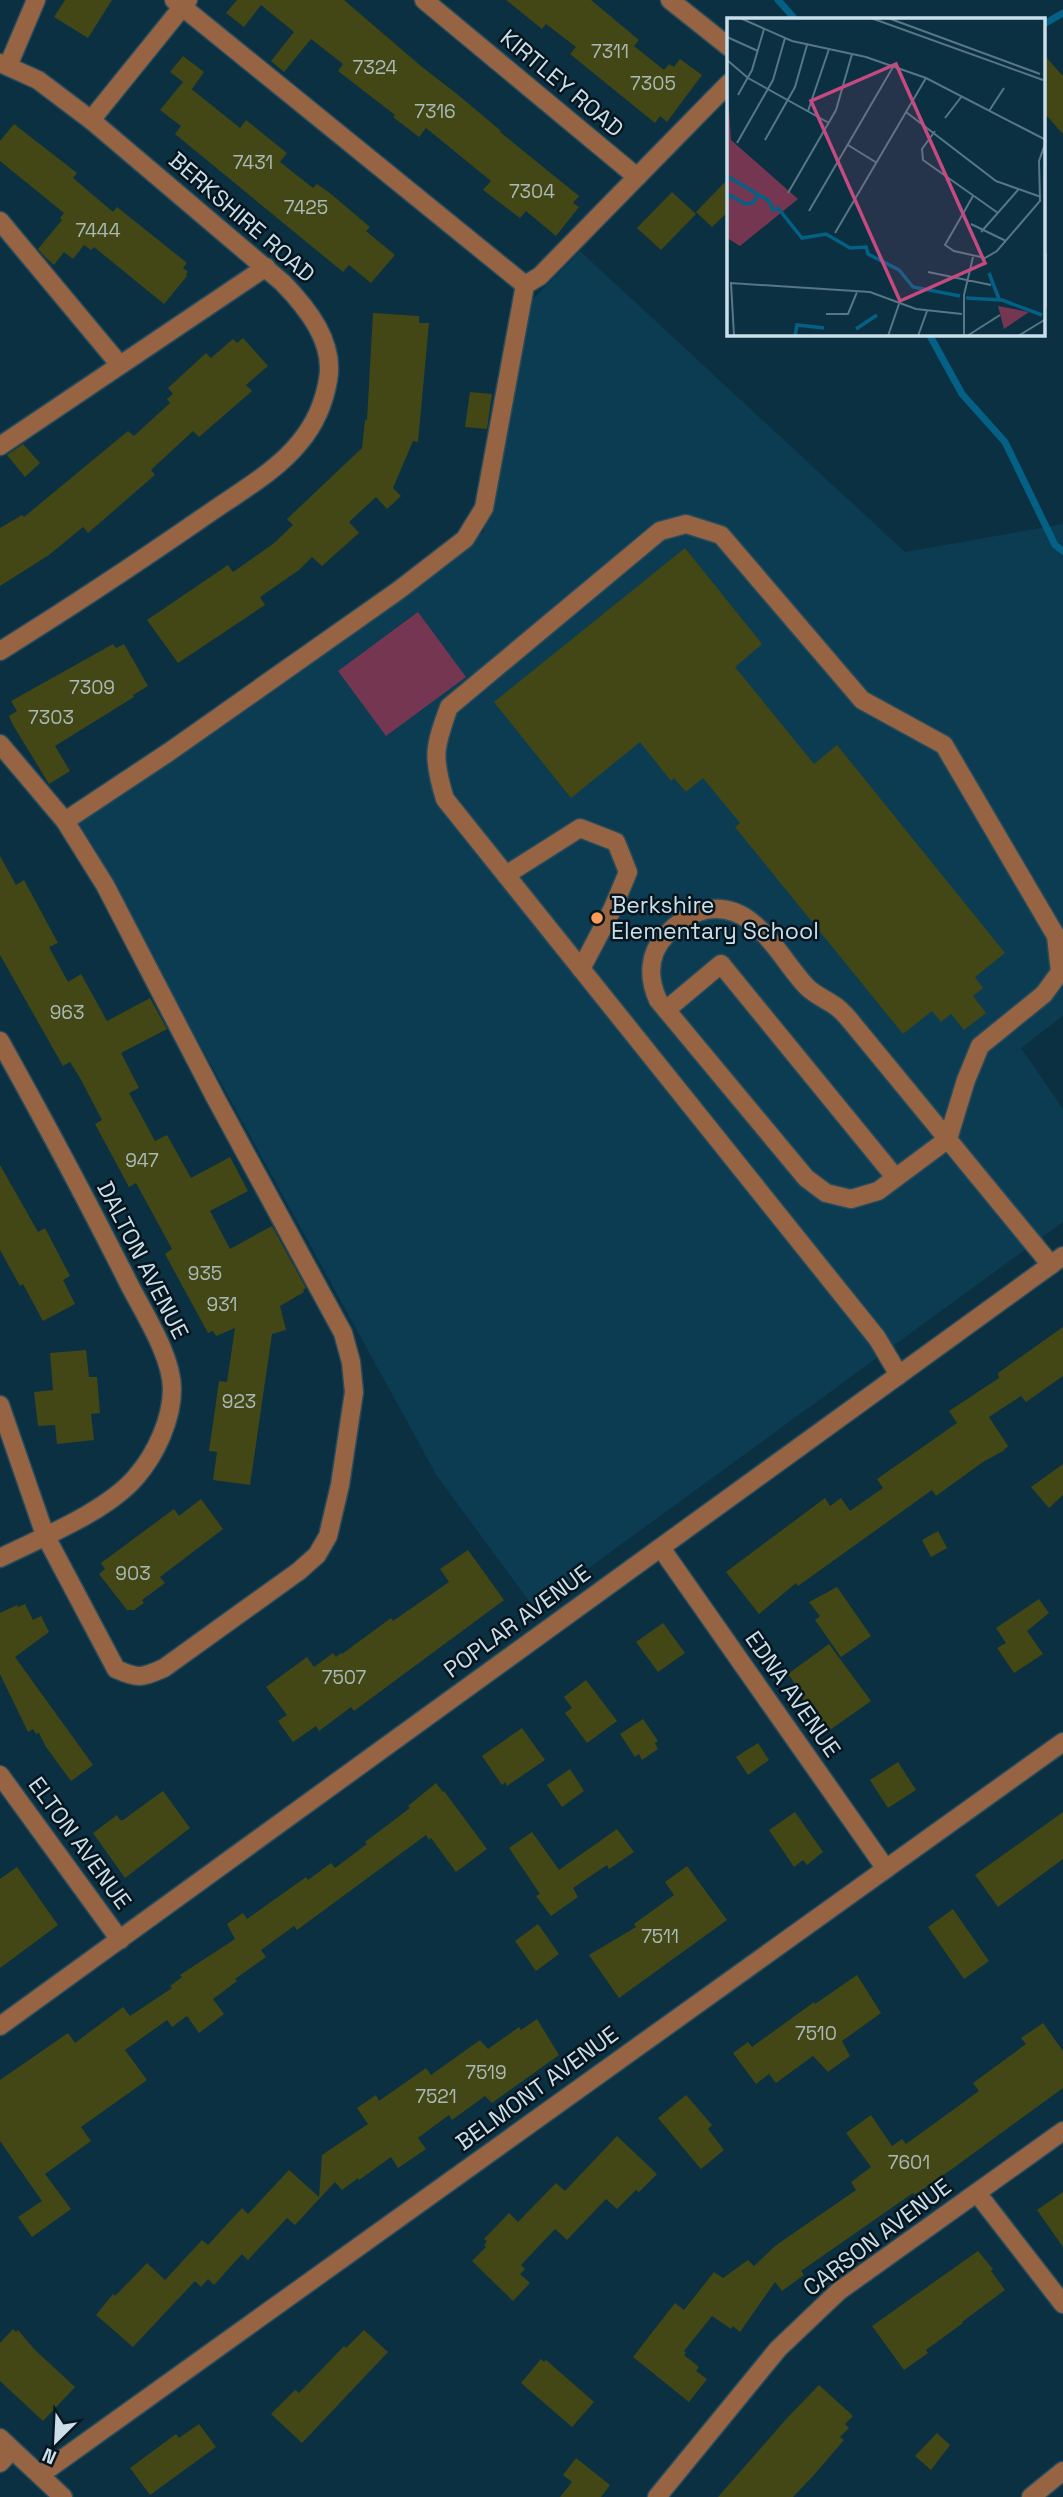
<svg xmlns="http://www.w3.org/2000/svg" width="1063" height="2497" viewBox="0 0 1063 2497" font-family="'Space Grotesk',sans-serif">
<rect width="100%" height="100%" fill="#0a3042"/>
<polygon fill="#0b3c52" points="580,251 905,552 1063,524 1063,1016 1021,1048 1063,1109 1063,1222 534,1608 437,1476 76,819 484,532 533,299"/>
<polygon fill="#753652" points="418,612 466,677 386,736 338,671"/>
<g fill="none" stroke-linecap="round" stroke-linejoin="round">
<g stroke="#056085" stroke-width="7">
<polyline points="778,0 795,19"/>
<polyline points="1044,24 1063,13"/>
<polyline points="929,334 962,394 1005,442 1055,545 1063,551"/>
</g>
</g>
<g fill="#434715">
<polygon points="65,0 112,0 88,38 54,17"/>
<polygon points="237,0 344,0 422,67 457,94 501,131 500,132 579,196 573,203 579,207 556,236 526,211 520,218 483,190 491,181 426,128 419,137 393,117 395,115 338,71 343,64 311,39 284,72 271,61 294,32 261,5 244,27 226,13"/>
<polygon points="506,0 591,0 639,40 634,46 664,70 669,64 674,67 680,59 702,75 667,122 660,116 655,123 570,54 576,47 546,24 542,29"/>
<polygon points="1044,55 1063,76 1063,134 1044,113"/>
<polygon points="183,56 204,72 192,89 189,87 240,128 246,120 287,153 280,162 313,188 317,184 331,194 370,227 366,231 395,255 371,283 349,265 343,272 175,134 181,126 160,110 183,82 170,72"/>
<polygon points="14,124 77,173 73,178 113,212 117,207 187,263 183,268 188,272 186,274 187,276 164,304 94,247 91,250 84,245 73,259 64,252 54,265 46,258 38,249 62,220 60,218 64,213 0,161 0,141"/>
<polygon points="729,178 729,211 712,227 696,212"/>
<polygon points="672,192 696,214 661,250 637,228"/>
<polygon points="373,313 419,316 419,323 429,323 418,442 413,441 393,488 401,496 387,509 376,497 349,522 359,533 322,566 312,557 299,570 260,597 265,605 178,663 147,620 228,565 233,572 273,544 293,525 287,519 362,448 365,420 367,420"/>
<polygon points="243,338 268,366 246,385 252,391 199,437 193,431 151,470 155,475 88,533 83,527 49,555 0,586 0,528 22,515 24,517 128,431 134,436 170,403 167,399 173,394 168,388 206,353 211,358 233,339 237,343"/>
<polygon points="470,392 492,394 487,429 465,427"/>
<polygon points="23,444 40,463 25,477 7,455"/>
<polygon points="685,548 762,644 735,667 814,764 837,745 1005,953 975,977 983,988 973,996 986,1013 964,1030 951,1014 941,1022 932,1011 903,1034 735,827 740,823 703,778 686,792 674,778 671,781 640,742 571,798 494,702"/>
<polygon points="113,644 116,648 124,644 148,686 133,695 134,697 55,746 70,771 49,784 13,725 9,716 17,711 11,701"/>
<polygon points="0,856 16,885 24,880 58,943 49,947 68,982 81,974 107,1021 150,998 167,1029 121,1053 139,1088 129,1093 155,1141 167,1135 191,1178 230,1157 248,1191 210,1211 230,1249 272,1226 306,1288 303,1290 304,1292 280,1306 286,1330 272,1334 250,1485 213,1480 217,1452 209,1451 219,1381 227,1382 235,1328 216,1336 213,1331 208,1333 165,1254 172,1249 136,1183 129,1187 95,1124 102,1120 80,1078 70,1062 63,1066 0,955"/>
<polygon points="0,1165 38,1232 45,1228 70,1276 63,1280 75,1304 43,1321 23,1284 20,1286 0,1250"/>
<polygon points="1063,1327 1063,1376 1026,1402 1021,1396 989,1417 1008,1446 1003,1451 983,1462 936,1496 932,1490 798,1586 796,1583 759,1614 726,1572 825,1498 830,1506 841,1498 850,1511 883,1488 877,1479 957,1423 949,1411 999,1378 998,1373"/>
<polygon points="86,1350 89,1377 97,1377 100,1413 91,1414 94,1440 57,1444 55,1425 38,1426 34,1392 53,1390 50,1353"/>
<polygon points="1063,1464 1063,1495 1049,1508 1031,1487"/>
<polygon points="201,1499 223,1529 160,1577 165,1583 142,1600 144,1603 134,1610 127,1610 99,1574 105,1569 101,1563 174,1509 179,1516"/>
<polygon points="938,1531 947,1548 931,1557 922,1540"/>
<polygon points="468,1550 504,1600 354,1711 351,1707 319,1731 316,1726 293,1742 278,1721 287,1715 266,1687 307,1657 314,1667 333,1653 336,1657 341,1653 342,1654 391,1618 393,1621 449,1582 440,1569"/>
<polygon points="837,1587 871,1636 841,1657 815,1620 820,1616 809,1602"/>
<polygon points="1039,1599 1049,1613 1027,1631 1043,1654 1014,1673 997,1648 1006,1643 996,1628"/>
<polygon points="25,1604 33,1620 41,1616 49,1632 15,1657 93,1765 71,1781 46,1747 39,1733 36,1734 33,1729 28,1732 0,1674 0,1613 17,1605 18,1607"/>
<polygon points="663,1623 685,1653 658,1672 636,1642"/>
<polygon points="829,1644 871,1701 827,1732 799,1694 801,1692 788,1674"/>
<polygon points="586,1680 617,1721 587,1743 565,1713 572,1708 564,1697"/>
<polygon points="643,1719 658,1741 655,1743 658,1749 642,1760 639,1754 635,1757 620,1734"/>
<polygon points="522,1728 545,1760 507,1786 505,1782 502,1785 482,1756"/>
<polygon points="758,1743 769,1760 748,1775 736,1757"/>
<polygon points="898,1762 916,1790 888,1808 870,1780"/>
<polygon points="570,1769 584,1791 562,1807 547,1785"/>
<polygon points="436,1783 443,1792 444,1791 487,1849 456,1872 431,1838 429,1840 426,1835 297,1930 294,1926 261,1950 266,1957 235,1979 237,1981 213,1999 224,2014 199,2033 187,2016 172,2027 167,2020 125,2050 147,2080 81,2127 91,2141 45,2174 71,2209 32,2237 18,2217 42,2201 0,2141 0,2080 68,2033 75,2043 123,2007 130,2016 172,1988 170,1986 182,1977 180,1975 235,1939 227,1924 243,1913 247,1919 306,1877 308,1880 331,1863 335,1868 367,1844 365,1842 410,1808 408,1806"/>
<polygon points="163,1791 190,1828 125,1878 93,1833 117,1815 120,1820 123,1820"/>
<polygon points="795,1812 823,1852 807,1865 803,1860 794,1867 769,1830"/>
<polygon points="1063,1812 1063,1859 998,1907 975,1875"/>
<polygon points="617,1829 634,1852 609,1869 607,1865 573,1888 578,1897 551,1916 536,1896 540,1894 509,1848 532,1832 559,1870"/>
<polygon points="687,1866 727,1920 619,1998 589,1955 636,1927 634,1924 674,1895 665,1882"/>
<polygon points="17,1867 58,1925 0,1968 0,1879"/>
<polygon points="953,1909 989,1961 964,1979 928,1927"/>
<polygon points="538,1924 559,1954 536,1971 515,1941"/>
<polygon points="857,1975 881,2013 842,2041 850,2056 828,2072 813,2056 776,2083 769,2074 756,2084 733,2053 748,2042 752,2047 814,2002 815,2004"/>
<polygon points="537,2019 559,2055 492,2103 485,2096 452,2120 449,2115 418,2138 426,2149 398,2168 391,2157 359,2180 358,2178 342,2190 335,2182 295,2225 287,2218 248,2260 242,2254 214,2285 208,2279 201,2287 195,2281 133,2347 96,2315 113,2294 115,2296 147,2263 165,2280 202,2240 208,2245 242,2208 248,2214 289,2170 319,2197 322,2155 368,2124 357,2108 376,2095 379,2101 426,2068 431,2075 480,2040 488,2049 519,2027 521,2030"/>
<polygon points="1043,2023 1063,2051 1063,2088 952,2169 915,2195 913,2193 801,2271 804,2275 782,2291 775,2282 740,2332 733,2326 731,2329 712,2316 684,2351 686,2353 684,2355 699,2367 696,2371 707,2379 689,2402 633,2357 675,2303 684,2310 714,2272 723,2278 748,2260 754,2266 775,2246 856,2190 851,2182 871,2167 846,2133 871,2115 892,2146 902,2139 906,2144 979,2091 973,2083 1026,2044 1021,2038"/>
<polygon points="686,2095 712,2125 708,2129 724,2150 701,2169 658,2118"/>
<polygon points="617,2136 657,2174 639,2192 636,2190 617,2209 606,2199 567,2240 555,2229 521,2265 525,2269 520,2274 530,2283 513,2301 472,2261 486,2247 484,2245 487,2241 484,2239 509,2213 518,2222 556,2183 565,2191"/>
<polygon points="1063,2192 1063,2247 1037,2210"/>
<polygon points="978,2251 993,2269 991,2271 1005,2290 962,2322 963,2323 926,2350 928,2353 904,2370 872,2326"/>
<polygon points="13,2329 16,2332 18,2330 34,2349 75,2387 43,2421 0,2381 0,2343"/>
<polygon points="364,2330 388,2352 302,2443 271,2414 295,2390 299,2393 344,2346 346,2348"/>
<polygon points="541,2359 544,2362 546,2360 594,2402 572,2427 521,2383"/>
<polygon points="819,2385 853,2416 845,2424 849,2428 840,2437 844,2440 813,2476 793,2497 718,2497 788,2417"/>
<polygon points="199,2424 216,2447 150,2495 130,2468 176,2434 179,2438"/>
<polygon points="937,2433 950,2445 931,2470 915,2456"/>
<polygon points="576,2458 610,2485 601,2497 560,2497 572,2482 563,2475"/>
</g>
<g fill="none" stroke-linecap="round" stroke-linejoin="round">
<g stroke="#294c5d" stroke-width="21">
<g id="minor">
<polyline points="174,0 525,285"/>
<polyline points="424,0 637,177"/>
<polyline points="670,0 729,47"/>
<path d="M 0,63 L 38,80 L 91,120 L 283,283 C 307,308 335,342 328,380 C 324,403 315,424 300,442 C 276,472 239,492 208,514 C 140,561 71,607 0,651"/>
<polyline points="8,66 36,0"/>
<polyline points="91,120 188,0"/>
<polyline points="0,221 120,365"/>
<polyline points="0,446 266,267"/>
<path d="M 0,744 L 65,821 L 105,885 L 215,1097 L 343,1333 L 351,1362 L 354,1392 L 340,1485 L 328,1536 L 317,1555 L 299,1571 L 164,1668 C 142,1678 138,1679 116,1669 L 45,1535 L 0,1405"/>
<polyline points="65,821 169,752 399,590 465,539 484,508 525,285 540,276 729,83"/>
<polyline points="506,875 580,828 616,842 628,872 612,910 581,969"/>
<polyline points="666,1010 721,964 895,1177"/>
<path d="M 0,1041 C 45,1122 89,1204 130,1286 C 145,1315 172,1357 172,1389 C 172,1419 156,1454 136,1477 C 106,1512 42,1537 0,1558"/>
<path d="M 899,1375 L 877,1338 L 445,799 C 432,757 434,748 449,707 L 660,531 L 686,524 L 721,535 L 862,700 L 944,745 L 1056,936 L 1060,972 L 1044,994 L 980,1046 L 966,1080 L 948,1139 L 878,1191 L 851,1199 L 826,1193 L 806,1178 L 658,1000 C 648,978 648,954 666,935 C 676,924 691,913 706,910 C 755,900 779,958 807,987 C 816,996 828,1000 838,1008 C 844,1013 849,1019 853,1024 L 1051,1265"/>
<polyline points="661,1548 886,1869"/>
<polyline points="0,1775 120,1940"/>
<polyline points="0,2026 1063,1256"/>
<polyline points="977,2193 1063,2304"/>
<polyline points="0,2438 63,2497"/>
<polyline points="0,2463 12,2450"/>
<polyline points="40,2475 1063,1742"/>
<polyline points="657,2497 778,2349 839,2291 1063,2131"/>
<polyline points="1031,2497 1063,2471"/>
</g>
</g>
<use href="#minor" stroke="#966442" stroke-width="18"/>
</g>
<circle fill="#fd9c56" stroke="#07161e" stroke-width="2.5" cx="597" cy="918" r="7"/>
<g text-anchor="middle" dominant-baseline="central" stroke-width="5" stroke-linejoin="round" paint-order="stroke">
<g font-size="19" fill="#a9b9b6">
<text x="610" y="51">7311</text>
<text x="375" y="67">7324</text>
<text x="653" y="83">7305</text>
<text x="435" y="111">7316</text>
<text x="253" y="162">7431</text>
<text x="532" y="191">7304</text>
<text x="306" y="207">7425</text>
<text x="98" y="230">7444</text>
<text x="92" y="687">7309</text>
<text x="51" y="717">7303</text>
<text x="67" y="1012">963</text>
<text x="142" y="1160">947</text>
<text x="205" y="1273">935</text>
<text x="222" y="1304">931</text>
<text x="239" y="1401">923</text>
<text x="133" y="1573">903</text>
<text x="344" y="1677">7507</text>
<text x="660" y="1936">7511</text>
<text x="816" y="2033">7510</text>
<text x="486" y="2072">7519</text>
<text x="436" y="2096">7521</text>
<text x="909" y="2162">7601</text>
</g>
<g font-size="23" fill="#cbdfeb" stroke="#07161e">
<text transform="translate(562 83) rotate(40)">KIRTLEY ROAD</text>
<text transform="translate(242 217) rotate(41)">BERKSHIRE ROAD</text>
<text transform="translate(143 1260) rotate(63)">DALTON AVENUE</text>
<text transform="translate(517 1621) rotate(-36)">POPLAR AVENUE</text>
<text transform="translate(793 1694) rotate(55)">EDNA AVENUE</text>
<text transform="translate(80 1843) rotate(54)">ELTON AVENUE</text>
<text transform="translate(537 2088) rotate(-36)">BELMONT AVENUE</text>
<text transform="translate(877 2237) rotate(-37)">CARSON AVENUE</text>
</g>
<g font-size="23" fill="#cbdfeb" stroke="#07161e" text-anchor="start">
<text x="611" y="905">Berkshire<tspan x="611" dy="26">Elementary School</tspan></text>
</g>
</g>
<g transform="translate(727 18)">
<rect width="318" height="318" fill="#0a3042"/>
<path d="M 0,59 L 4,122 L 71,181 L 13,228 L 0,220 ZM 271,288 L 302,294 L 277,311 Z" fill="#753652"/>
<path fill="none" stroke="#056085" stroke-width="3.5" d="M 0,158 L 42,183 L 46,192 L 51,190 L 75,220 L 99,216 L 123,230 L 139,229 L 141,236 L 172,252 L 186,269 L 233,278M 0,176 L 19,186 L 26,185 L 30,178M 262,255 L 272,281M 239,280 L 275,282 L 315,297M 129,311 L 150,297M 68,318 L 70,307 L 97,310"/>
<path fill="none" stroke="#577686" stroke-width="2" d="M 13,0 L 65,23 L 139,39 L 199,60 L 319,122M 144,0 L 316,62M 161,0 L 313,56M 0,19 L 31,33M 0,42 L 21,60 L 102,105M 11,77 L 25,52 L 37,11M 81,93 L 102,31M 262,93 L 277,70M 179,94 L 269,163 L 314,179M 218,100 L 235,78M 208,113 L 195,131 L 196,142 L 271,195M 38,122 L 68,69 L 80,27M 10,125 L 46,62 L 58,20M 121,127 L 150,145M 61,175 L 109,92 L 125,36M 246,178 L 218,227 L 227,233 L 258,240 L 270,233 L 313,183 L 312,143 L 319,123M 82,193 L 166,49M 244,206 L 279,223M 254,214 L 291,172M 108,215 L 199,60M 319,235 L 319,290M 201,254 L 264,267M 99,296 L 121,296 L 130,274M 7,318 L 4,265 L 143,274 L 189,291 L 235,296M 161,318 L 172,286M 191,318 L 200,293M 237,318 L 237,277 L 246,239M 240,318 L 273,297M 291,318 L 319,301"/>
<path fill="#c44a7f" fill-opacity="0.15" stroke="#c44a7f" stroke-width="3.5" d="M 169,46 L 258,245 L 173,283 L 84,83 Z"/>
<rect width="318" height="318" fill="none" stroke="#cbdfeb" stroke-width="3.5"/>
</g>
<g transform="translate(56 2441) rotate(204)" stroke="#07161e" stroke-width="5" paint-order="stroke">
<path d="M0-5L12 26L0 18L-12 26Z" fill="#cbdfeb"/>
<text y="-10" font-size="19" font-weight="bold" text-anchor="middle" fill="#cbdfeb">N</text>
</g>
</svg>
